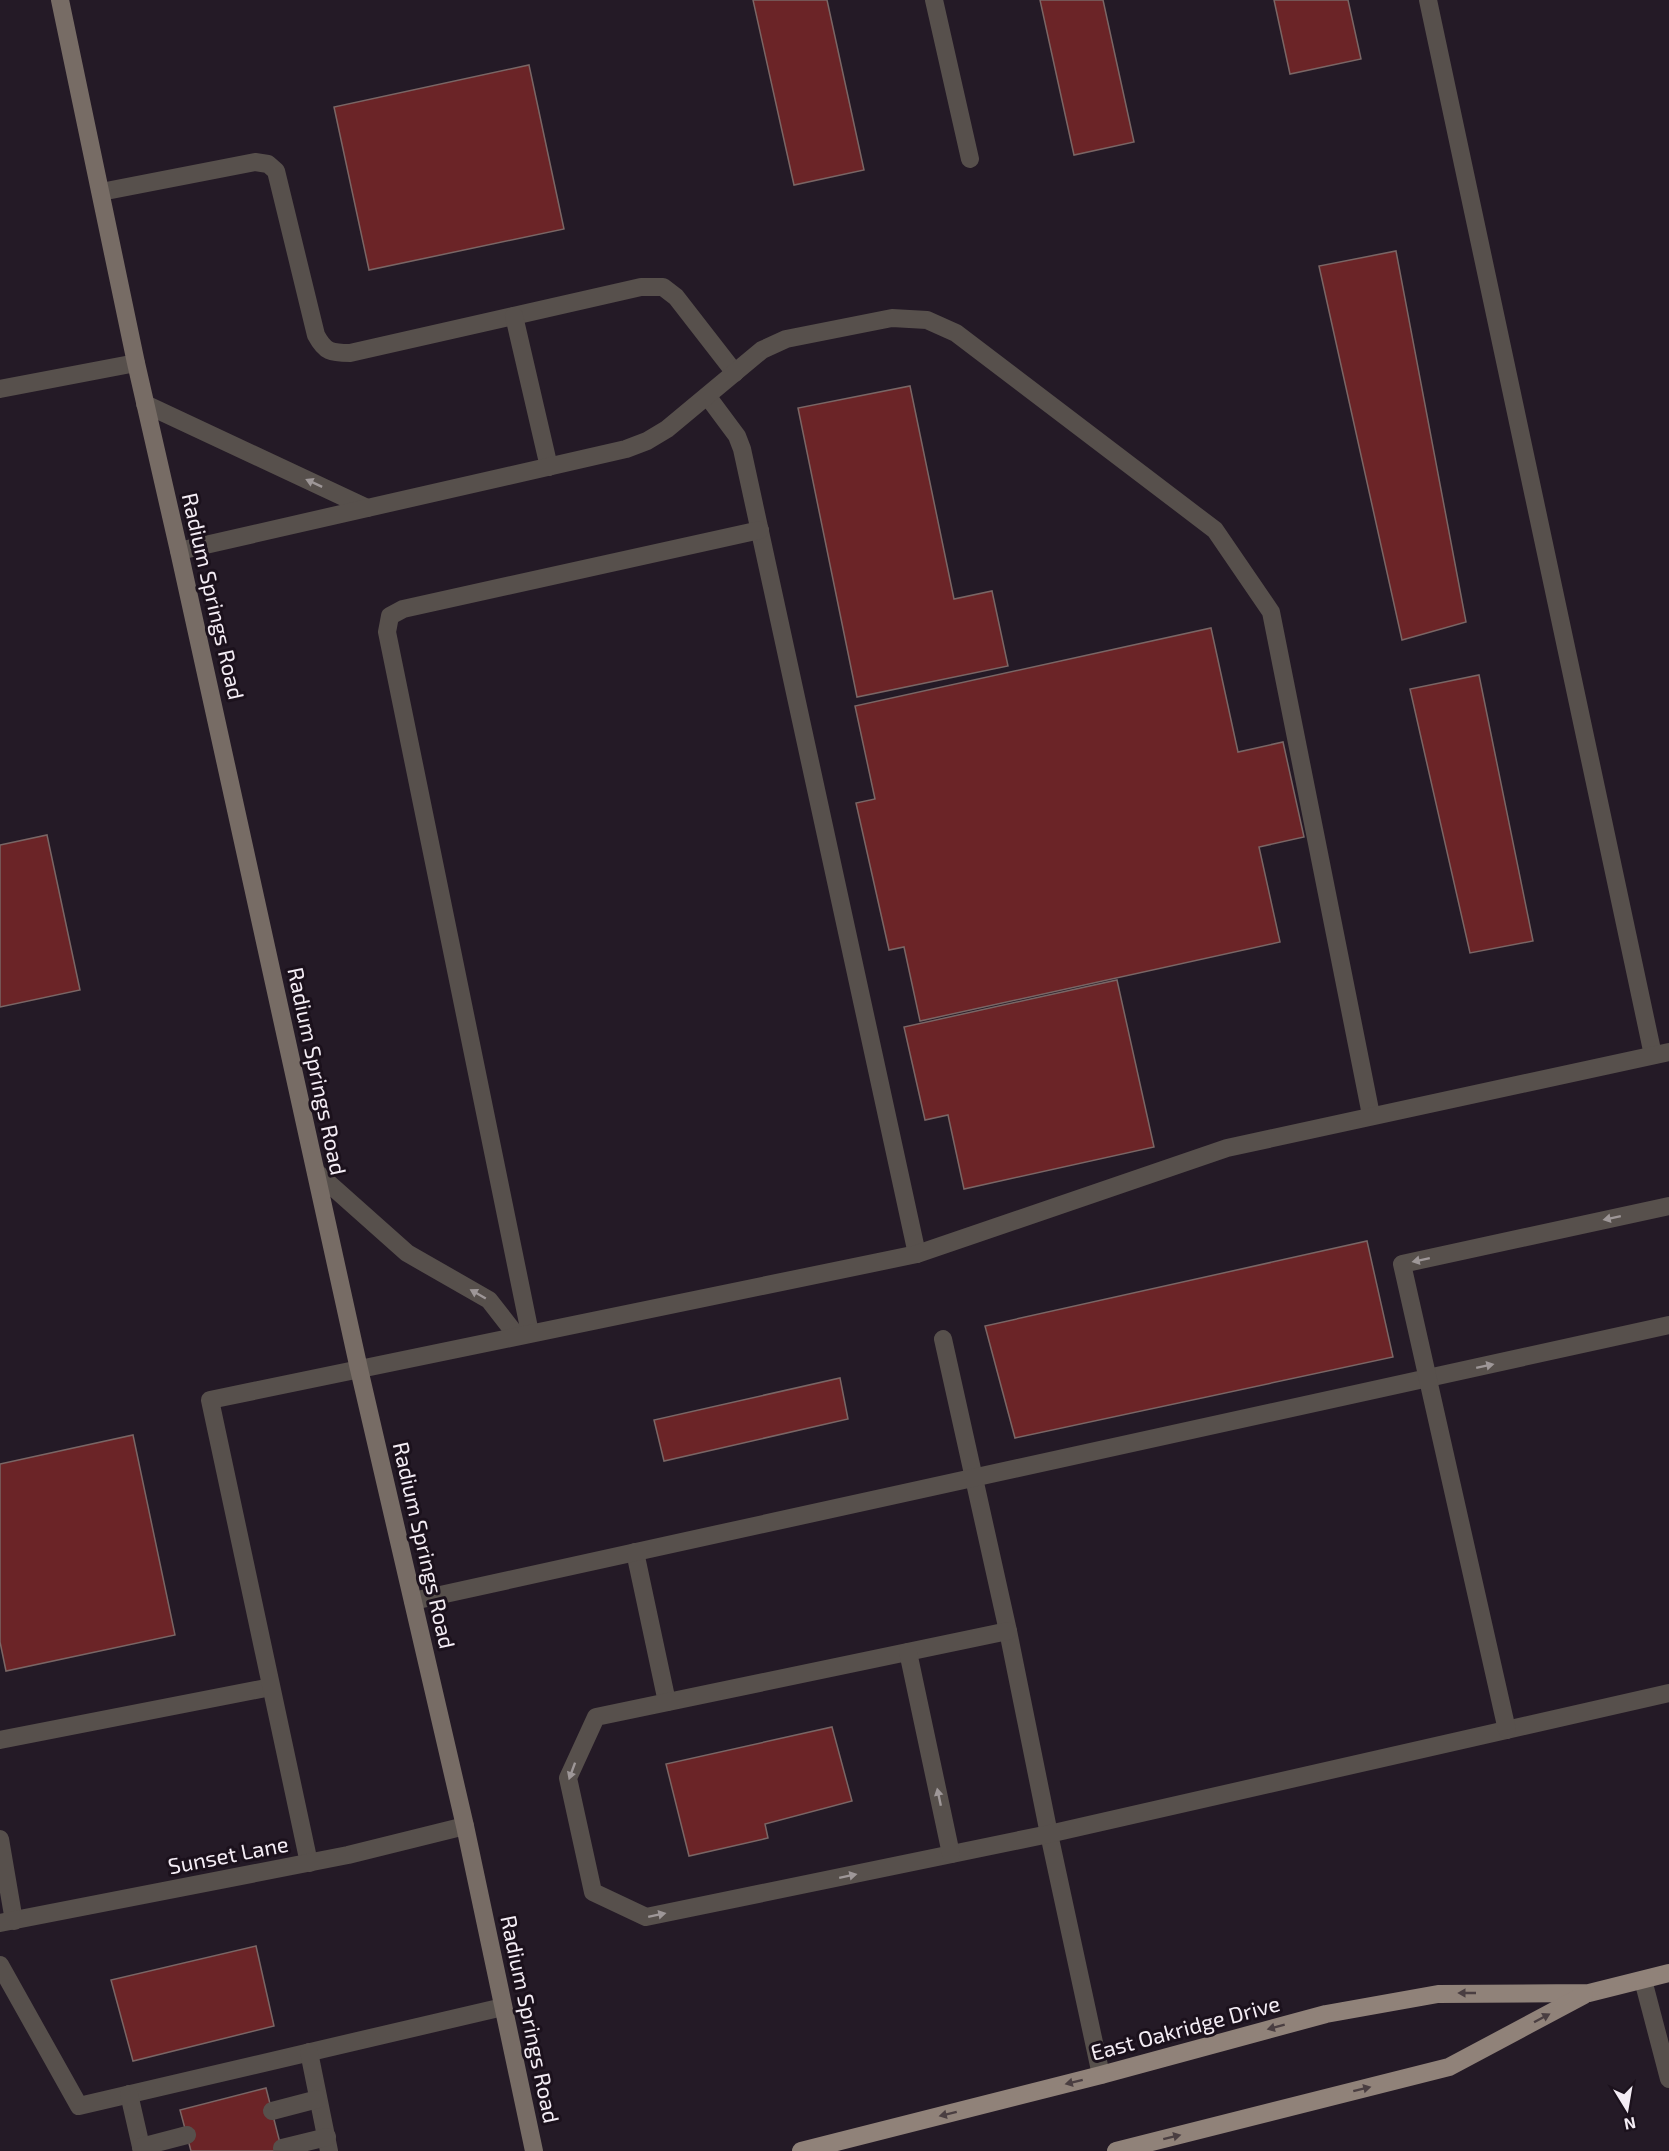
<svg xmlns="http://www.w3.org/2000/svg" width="1669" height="2151" viewBox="0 0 1669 2151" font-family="'Exo 2',sans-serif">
<rect width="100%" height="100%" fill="#241a26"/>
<g fill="#6b2427" stroke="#7a6665" stroke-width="1.5">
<polygon points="753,0 827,0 864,170 794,185"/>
<polygon points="1040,0 1103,0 1134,142 1074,155"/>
<polygon points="1274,0 1348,0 1361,59 1290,74"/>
<polygon points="529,65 564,229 369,270 334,107"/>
<polygon points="1396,251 1466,622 1402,640 1319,266"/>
<polygon points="910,386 954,599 992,591 1008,666 857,697 798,408"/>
<polygon points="1211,628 1238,752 1283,742 1304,837 1259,847 1280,942 920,1021 904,947 889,950 856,803 875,799 855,706"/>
<polygon points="1479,675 1533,941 1470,953 1410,689"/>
<polygon points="47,835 80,990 0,1007 0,845"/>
<polygon points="1117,980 1154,1147 964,1189 948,1115 925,1120 904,1027"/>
<polygon points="1367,1241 1393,1357 1015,1438 985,1326"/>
<polygon points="840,1378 848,1419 664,1461 654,1420"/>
<polygon points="133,1435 175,1635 6,1671 0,1642 0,1464"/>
<polygon points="832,1727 852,1801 765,1824 768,1838 689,1856 666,1764"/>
<polygon points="256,1946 274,2026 133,2061 111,1980"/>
<polygon points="266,2088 282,2151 191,2151 180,2110"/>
</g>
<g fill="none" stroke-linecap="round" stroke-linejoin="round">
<g stroke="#57504c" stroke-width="18">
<polyline points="934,0 970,159"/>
<polyline points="1428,0 1653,1055"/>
<path d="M 101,192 L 255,162 L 268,164 L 276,171 L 316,335 C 325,352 331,353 350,353 L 641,287 L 663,287 L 676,297 L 735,373"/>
<polyline points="514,316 549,467"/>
<polyline points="708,397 737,436 742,449 917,1254"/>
<polyline points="145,404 367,508"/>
<polyline points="179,551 626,449 647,441 667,429 762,350 786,339 892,318 927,320 956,333 1215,530 1271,612 1371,1115"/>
<polyline points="316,1172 407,1253 489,1300 517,1336"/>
<polyline points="530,1333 387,632 390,616 403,609 760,530"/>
<polyline points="943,1339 1008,1631 1049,1834 1101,2075"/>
<polyline points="635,1552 667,1702"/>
<polyline points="413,1601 1669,1325"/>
<polyline points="1008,1631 596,1717 568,1778 593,1892 646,1917 1049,1834 1669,1693"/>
<polyline points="908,1652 951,1854"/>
<polyline points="1507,1730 1402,1264 1669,1206"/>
<polyline points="0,1740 271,1687"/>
<polyline points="0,1839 14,1921"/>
<polyline points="309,1863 210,1400 917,1254 1227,1148 1669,1052"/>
<polyline points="0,1965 79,2106 503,2007"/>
<polyline points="1643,1980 1669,2079"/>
<polyline points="309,2052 329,2151"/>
<polyline points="129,2094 142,2151"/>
<polyline points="272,2111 318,2099"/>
<polyline points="141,2147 187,2135"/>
<polyline points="282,2148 327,2137"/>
</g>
<g stroke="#57504c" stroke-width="18">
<polyline points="0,389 136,363"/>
<polyline points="0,1923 348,1855 465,1826"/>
</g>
<polyline stroke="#776c65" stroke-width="18" points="60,0 136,363 179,551 359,1369 465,1826 534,2151"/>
<g stroke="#908279" stroke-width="18">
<polyline points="801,2151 1101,2075 1326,2014 1438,1994 1589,1993 1669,1973"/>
<polyline points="1116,2151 1449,2067 1584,1995"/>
</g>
</g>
<defs><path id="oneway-solid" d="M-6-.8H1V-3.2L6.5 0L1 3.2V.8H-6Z" transform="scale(1.5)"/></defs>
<g fill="#9e9798">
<use href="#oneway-solid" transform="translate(314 483) rotate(-155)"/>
<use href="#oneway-solid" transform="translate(1612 1218) rotate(168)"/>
<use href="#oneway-solid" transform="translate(1421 1260) rotate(168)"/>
<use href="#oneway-solid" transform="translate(478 1294) rotate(-150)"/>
<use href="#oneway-solid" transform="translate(1485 1366) rotate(-12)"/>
<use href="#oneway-solid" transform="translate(572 1771) rotate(110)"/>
<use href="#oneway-solid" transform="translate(939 1797) rotate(-102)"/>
<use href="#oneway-solid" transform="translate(848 1876) rotate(-12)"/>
<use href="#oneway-solid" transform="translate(657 1915) rotate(-12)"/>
</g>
<g fill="#4a3e41">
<use href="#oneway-solid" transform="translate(1467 1993) rotate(180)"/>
<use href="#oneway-solid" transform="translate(1542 2018) rotate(-28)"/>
<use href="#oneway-solid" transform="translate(1276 2027) rotate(165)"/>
<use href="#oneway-solid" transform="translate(1074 2082) rotate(166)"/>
<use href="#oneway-solid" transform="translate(1362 2089) rotate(-14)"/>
<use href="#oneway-solid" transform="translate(948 2114) rotate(166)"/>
<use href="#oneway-solid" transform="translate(1172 2137) rotate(-14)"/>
</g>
<g text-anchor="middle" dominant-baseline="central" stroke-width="6" stroke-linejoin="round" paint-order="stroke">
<g font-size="22" fill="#f4edf5" stroke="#1b111c">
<text transform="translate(214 596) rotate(77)">Radium Springs Road</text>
<text transform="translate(318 1071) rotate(78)">Radium Springs Road</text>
<text transform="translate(425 1545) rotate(77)">Radium Springs Road</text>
<text transform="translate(228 1854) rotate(-11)">Sunset Lane</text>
<text transform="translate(531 2019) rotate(78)">Radium Springs Road</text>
<text transform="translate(1185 2027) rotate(-15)">East Oakridge Drive</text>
</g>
</g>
<g transform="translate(1627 2109) rotate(169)" stroke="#1b111c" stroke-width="4.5" paint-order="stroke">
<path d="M0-4.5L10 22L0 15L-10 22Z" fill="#f4edf5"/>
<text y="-9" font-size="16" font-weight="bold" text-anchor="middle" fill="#f4edf5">N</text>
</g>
</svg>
